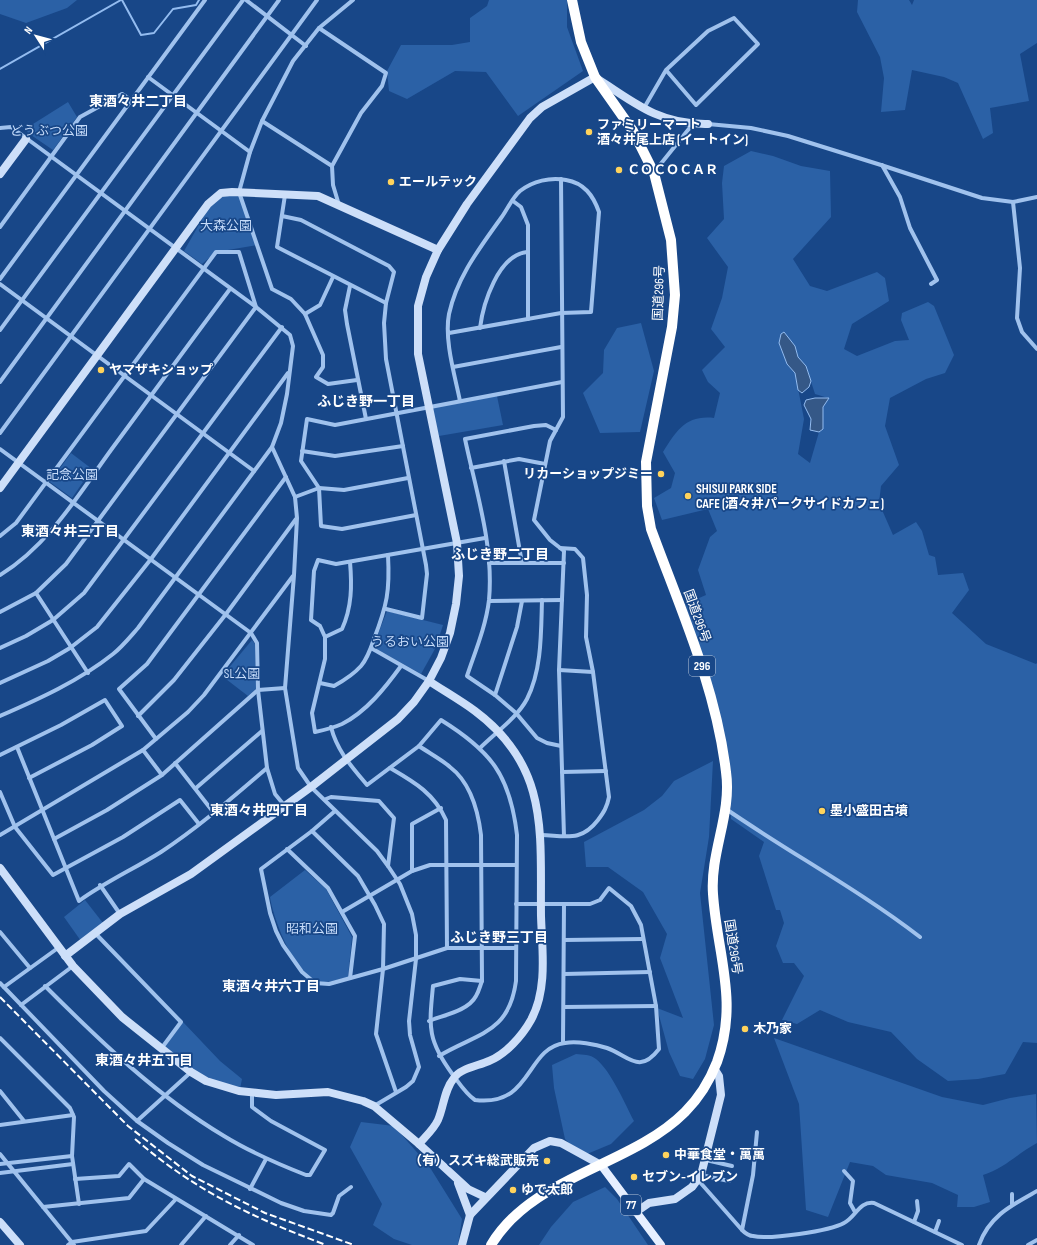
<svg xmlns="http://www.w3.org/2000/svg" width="1037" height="1245" viewBox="0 0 1037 1245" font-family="'Sofia Sans Condensed','Noto Sans JP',sans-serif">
<rect width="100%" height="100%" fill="#184788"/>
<g fill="#2b61a6" fill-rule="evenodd">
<polygon points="0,0 77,0 67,8 26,23 0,14"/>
<polygon points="489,0 567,0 567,27 583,71 518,116 486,72 455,71 407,99 389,91 387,71 401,45 452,45 470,42 470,18 487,6"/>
<polygon points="858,0 909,0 912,5 914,0 1037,0 1037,43 1020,54 1029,101 990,108 993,133 983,139 958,83 944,77 912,70 905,110 881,112 884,78 880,57 857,12"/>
<polygon points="68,102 77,117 53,150 28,133 25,127 33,124"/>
<path d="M 751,151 L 773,156 L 801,166 L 830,171 L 831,217 L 793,259 L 810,286 L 827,291 L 877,272 L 885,278 L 889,301 L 852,324 L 844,349 L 857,356 L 895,341 L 909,340 L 901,320 L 902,313 L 928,302 L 934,306 L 954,355 L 945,373 L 926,379 L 890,398 L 885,426 L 899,465 L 881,486 L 879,503 L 893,535 L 916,522 L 922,531 L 929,555 L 935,557 L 938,575 L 963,573 L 969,590 L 952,613 L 986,644 L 1036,664 L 1037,663 L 1037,1043 L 1023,1042 L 1005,1074 L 978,1079 L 948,1081 L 917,1059 L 891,1032 L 848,1022 L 820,1010 L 797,1024 L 782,1020 L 804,976 L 794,963 L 783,963 L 776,946 L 784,923 L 780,910 L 776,910 L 759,856 L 764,842 L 731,819 L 730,785 L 715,696 L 685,604 L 706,595 L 698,570 L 710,537 L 717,531 L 708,509 L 662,520 L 654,498 L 671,488 L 675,473 L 663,452 C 677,430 686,415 714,418 L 720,393 L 708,382 L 702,370 L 725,347 L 711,329 L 722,298 L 728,267 L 707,238 L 724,219 L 722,183 L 724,166 ZM 781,335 L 795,346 L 797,357 L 806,366 L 815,394 L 828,398 L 823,407 L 823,429 L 819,432 L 810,463 L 798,454 L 804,419 L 795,373 L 787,364 L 779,343 Z"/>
<polygon points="239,192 257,245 216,252 202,264 184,251 213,200"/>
<polygon points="641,323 654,371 640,432 600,433 583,393 603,373 604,350 617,328"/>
<polygon points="497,396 503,425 439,436 432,408"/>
<polygon points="71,453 92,469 72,498 50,482"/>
<polygon points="387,611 443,625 436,647 421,674 373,647"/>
<polygon points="252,640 255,644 256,689 248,696 222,676"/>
<polygon points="713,761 709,837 700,893 714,1025 705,1059 693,1079 680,1076 669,1052 657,1008 683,1018 660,958 667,934 643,892 608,867 586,867 584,842 644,810 662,796 674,781"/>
<path d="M 305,870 L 326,889 L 352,937 L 348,977 C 338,979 328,984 317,981 C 295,976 273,918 270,897 Z"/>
<polygon points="85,900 103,923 81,941 64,917"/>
<polygon points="183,1022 220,1061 242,1079 240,1089 207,1079 163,1049"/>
<path d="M 774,1038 L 942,1097 L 983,1105 L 1010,1098 L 1036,1094 L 1037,1143 C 1018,1153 1004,1169 983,1175 L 990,1202 L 974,1207 L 957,1207 L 958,1195 L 932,1183 L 886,1175 L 873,1166 L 850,1162 L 828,1217 L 806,1210 L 799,1104 Z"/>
<path d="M 576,1054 C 583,1055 590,1054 596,1059 C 611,1071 625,1104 634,1121 L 611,1144 L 587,1154 L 574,1148 L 565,1139 L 554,1088 L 552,1065 Z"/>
<polygon points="361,1122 394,1126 429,1166 462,1219 458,1245 412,1245 394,1239 373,1225 382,1204 350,1147"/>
<polygon points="605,1187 617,1199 648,1245 539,1245 551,1227 573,1202"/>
</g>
<g fill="#355887" stroke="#93bcf0">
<polygon points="784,332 795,346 798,357 806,366 811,381 809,387 802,393 798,390 795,373 787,364 779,343 781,334"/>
<polygon points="815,398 829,398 823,407 823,429 819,432 810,430 811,419 804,405 806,400"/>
</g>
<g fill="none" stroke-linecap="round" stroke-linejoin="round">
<g stroke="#93bcf0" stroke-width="2">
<polyline points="122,0 141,35 154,33 173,9 196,5 199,0"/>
<polyline points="0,69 121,0"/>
</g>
<g stroke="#a0c2ed" stroke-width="4">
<polyline points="246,0 306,46"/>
<polyline points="353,0 319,28 293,61 262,121 250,152 239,192 272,289 291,299 305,314 323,355 323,367 316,377 328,384 357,380"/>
<polyline points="319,28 386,73 382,86 361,113 332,166 333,185 339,205"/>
<polyline points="148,77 250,152"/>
<polyline points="644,108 666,70 708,31 734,18 758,44 696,105 666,70"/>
<polyline points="262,121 332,166"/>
<polyline points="708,124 751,128 788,136 881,165 982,198 1013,202 1037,197"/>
<path d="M 0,128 L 11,127 L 256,307 L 290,335 L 293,346 L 287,394 L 281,423 L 272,447 L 138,628 C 130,637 122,647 113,654 C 79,681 39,699 0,716"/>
<polyline points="882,165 900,197 910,228 937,280 931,284"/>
<polyline points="655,171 692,125"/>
<polyline points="561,179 563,417 550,441 534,520 550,540 564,551 559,670 564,836"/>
<polyline points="285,195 277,247 386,303"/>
<polyline points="513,201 521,207 528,225 528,319"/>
<polyline points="1013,202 1020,268 1017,318 1022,332 1037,349"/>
<polyline points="282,216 301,220 389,266 394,272 386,303 384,323 386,359 426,565 427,574 422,618 386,609"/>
<polyline points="0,227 80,117 122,94 131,100"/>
<polyline points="0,279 205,0"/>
<polyline points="0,284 254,471"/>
<polyline points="350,286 345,310 347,324 366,419"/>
<polyline points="305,314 320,305 333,277"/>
<path d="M 480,328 C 483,304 498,255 527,252"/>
<polyline points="0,330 243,0"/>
<path d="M 449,333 L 561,313 L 591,312 L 599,212 C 593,195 584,183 566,180 C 550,177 533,181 520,191 C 512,198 507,210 501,218 C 479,249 457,277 449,314 C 444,340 455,376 460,401"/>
<polyline points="453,367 561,347"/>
<polyline points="0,382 279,0"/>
<path d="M 556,430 L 546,425 L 534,426 L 465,439 C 476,491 494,546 489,600 C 486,626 475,652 467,676 L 495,695 L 516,713 L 537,738 L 547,743 L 561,746"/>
<polyline points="0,433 317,0"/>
<polyline points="272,447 295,497 297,518 294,575 285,688 298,768 311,787 377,851 388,866 400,884 412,914 416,935 416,959 409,1021 410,1035 419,1067 413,1081 406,1087 374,1106"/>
<polyline points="0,449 251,633 257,643 258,690 267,768 275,794 284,805"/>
<polyline points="302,451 335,456 403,446"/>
<polyline points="504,461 522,563"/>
<polyline points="471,468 519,459 545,464"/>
<polyline points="295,497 319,488 344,490 408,478"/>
<polyline points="416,515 342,529 321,526 319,488 301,461 307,419 335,425 562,382"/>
<polyline points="0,536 16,523 216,252 239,252 256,307 66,564 36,593 0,612"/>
<polyline points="560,548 575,549 583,558 587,595 586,637 593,672"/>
<polyline points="489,563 564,563"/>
<path d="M 0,575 C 48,546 79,494 111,450 C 151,396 190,342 230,289"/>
<polyline points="36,593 88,673"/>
<polyline points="489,601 562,600"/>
<path d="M 325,637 L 342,629 C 352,607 352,585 350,562"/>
<polyline points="0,648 26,636 53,620 84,593 282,327"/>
<polyline points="371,648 429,681"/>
<path d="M 401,666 C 385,688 366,712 342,724 C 333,728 324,730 315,732 L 312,713 L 325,659 L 325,637 L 320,626 L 311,620 L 314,571 L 318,560 L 336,564 L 485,538"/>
<polyline points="0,683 48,661 70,648 97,627 151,559 288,373"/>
<path d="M 320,683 L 334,686 C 343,681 353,675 361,666 C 367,659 371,648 374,639 C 387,605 390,591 388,555"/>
<polyline points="495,695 517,627 522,601"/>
<polyline points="138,716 174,680 226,614 296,519"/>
<path d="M 331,727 C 337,751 352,767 367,785 L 419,746 L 441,720 C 491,751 510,775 517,835 L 516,981 C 509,1034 477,1033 439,1056"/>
<polyline points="156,739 119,689 147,664 286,477"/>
<path d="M 419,746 C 429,753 441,759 450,767 C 471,783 478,810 481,835 L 482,981 C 480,986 479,991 476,996 C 468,1011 444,1015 429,1021"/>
<path d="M 17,747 L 79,901 C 105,882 134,869 161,852 C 199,827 233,797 267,768"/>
<path d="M 480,748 C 495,733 517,718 527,699 C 542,670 541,632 542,600"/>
<polyline points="143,750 162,775"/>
<polyline points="0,755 61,725 105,700 122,726 92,745 29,778"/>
<polyline points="175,763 214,813"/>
<path d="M 390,768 C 414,782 434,793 446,820 L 447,948"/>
<polyline points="562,772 606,771"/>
<polyline points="196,788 262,731"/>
<polyline points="0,792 15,827 53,875 123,837 180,800 199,824"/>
<polyline points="326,799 331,797 379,801 394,818 388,866"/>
<path d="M 726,809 C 790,853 859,890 920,937"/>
<polyline points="335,811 312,831 261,869 270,913 276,931 283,945 302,972 315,983 329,984 383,969 447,948 516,948"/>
<polyline points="312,831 358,876 375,905 384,924 383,969 376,1034 396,1092"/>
<polyline points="0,835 143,750 188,712 204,695 293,576"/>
<path d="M 541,835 C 567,836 581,842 598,820 C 604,812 607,807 609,797 L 593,672 L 559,670"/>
<polyline points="54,839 107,810 162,775 258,690 285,688"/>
<polyline points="287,849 328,888 355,936 350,978"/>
<polyline points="412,871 412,824 441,808"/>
<polyline points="100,885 120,914"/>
<polyline points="342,912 412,871 430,865 516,865"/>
<polyline points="0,932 30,968"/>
<polyline points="95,933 181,1022 161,1049"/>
<polyline points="564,940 643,939"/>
<polyline points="564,974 650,972"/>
<path d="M 482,981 L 460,979 L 433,986 C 429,1027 427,1040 453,1075 C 459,1083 466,1094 475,1100 C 533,1107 525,1048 565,1043 C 577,1041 595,1044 607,1048 C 629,1056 639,1075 659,1049 L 656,1006 L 641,925 L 631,906 L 609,888 L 600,900 L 590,904 L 516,904"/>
<polyline points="0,983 104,1091 137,1121 168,1143 203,1165 281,1203 304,1211 331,1215 333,1213 339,1196 351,1187"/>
<path d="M 45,986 C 100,1041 157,1096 224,1136 C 250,1152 278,1164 306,1175 L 310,1175 L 325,1150 L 271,1121 L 252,1107 L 252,1093"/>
<polyline points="4,987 58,948"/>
<polyline points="21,1005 73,966"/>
<polyline points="564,1007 656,1006"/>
<polyline points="0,1038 70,1108 74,1117 72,1156 79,1204"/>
<polyline points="563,1043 564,904"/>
<polyline points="0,1091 24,1121"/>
<polyline points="137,1121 191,1072"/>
<polyline points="0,1125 73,1115"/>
<polyline points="0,1154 74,1245"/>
<polyline points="706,1160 732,1166"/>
<polyline points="0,1164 72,1156"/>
<polyline points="844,1171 853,1181 850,1203 855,1212"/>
<polyline points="0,1173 73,1164"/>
<polyline points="701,1175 729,1181"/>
<polyline points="75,1179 119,1176 129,1164 144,1179 253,1245"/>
<path d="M 698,1180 L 742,1230 C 745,1233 749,1236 753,1236 C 769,1240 830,1231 844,1223 C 856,1217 859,1201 874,1203 L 962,1245"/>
<polyline points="250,1189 266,1159"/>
<polyline points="1012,1194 1012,1204"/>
<polyline points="43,1207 129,1198 144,1179"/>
<polyline points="914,1222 918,1211 917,1201"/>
<polyline points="742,1230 753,1175 757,1132"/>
<polyline points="935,1232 939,1221"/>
<polyline points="68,1245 72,1242 146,1231 176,1199"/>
<polyline points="181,1245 206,1216"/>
<polyline points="230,1245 239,1235"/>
<path d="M 979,1245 C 989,1216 1012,1205 1037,1191"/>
<polyline points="1028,1245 1037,1240"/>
</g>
<g stroke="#cddff9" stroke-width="8">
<polyline points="0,174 26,139"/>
<polyline points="0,488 208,204 221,193 232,192 318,196 438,250"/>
<polyline points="0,868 73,966 122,1017 191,1072 206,1081 239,1091 276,1095 328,1092 363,1101 374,1106 419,1144 468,1189 485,1197"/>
<path d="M 65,956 L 120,914 L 191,874 L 311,787 L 398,719 L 414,702 L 429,681 L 441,658 L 450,633 L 456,604 L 459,576 L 457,543 L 418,354 L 418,306 L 426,277 L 438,250 L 467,204 L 530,118 L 542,107 L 595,77 C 634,103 660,125 708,124"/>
<path d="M 419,1144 C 425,1137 434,1129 438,1120 C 444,1106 444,1090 454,1078 C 461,1068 478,1066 489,1061 C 506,1054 522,1036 531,1020 C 548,989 542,949 541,916 C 540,833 550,767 475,711 C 460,700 444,691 429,681"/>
<polyline points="458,1183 470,1215"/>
<polyline points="636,1212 649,1203 675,1199 692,1187 701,1175 721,1095 719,1076 714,1068"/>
<polyline points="0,1222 20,1245"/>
<polyline points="462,1245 470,1215 534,1148 550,1141 561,1143 601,1165"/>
</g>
<polyline stroke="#e6efff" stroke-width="8" points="601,1165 661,1245"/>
<path stroke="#fff" stroke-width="10" d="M 491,1245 C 533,1175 630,1167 685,1112 C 699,1098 710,1080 717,1062 C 739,1001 717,954 713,894 C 710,852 732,814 726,772 C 716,687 680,608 651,529 L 647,506 L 646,462 L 672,327 L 675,295 L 671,240 L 654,173 L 633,131 L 595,77 L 581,42 L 572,0"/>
<g stroke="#fff" stroke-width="2" stroke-dasharray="7 3" stroke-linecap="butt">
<polyline points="0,997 128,1126 192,1176 265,1213 354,1245"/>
<path d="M 135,1139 C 197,1192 252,1217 326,1245"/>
</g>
</g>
<g fill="#ffd35c" stroke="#184788" stroke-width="1.5">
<circle cx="589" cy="132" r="4"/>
<circle cx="619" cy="170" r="4"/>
<circle cx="391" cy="182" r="4"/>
<circle cx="101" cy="370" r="4"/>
<circle cx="661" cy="474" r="4"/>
<circle cx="688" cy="496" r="4"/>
<circle cx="822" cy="811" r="4"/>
<circle cx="745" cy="1029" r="4"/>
<circle cx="666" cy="1155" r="4"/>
<circle cx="547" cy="1161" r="4"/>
<circle cx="634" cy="1177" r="4"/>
<circle cx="513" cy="1190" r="4"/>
</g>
<g text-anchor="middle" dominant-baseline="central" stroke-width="3.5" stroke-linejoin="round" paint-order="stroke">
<g fill="#184788" stroke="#bac8db" stroke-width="1">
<rect x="689" y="656" width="26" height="20" rx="3"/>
<rect x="621" y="1195" width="20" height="20" rx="3"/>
</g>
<g font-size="12" font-weight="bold" fill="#fff">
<text x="702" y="666">296</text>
<text x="631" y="1205">77</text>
</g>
<g font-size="13" font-weight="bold" fill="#fff" stroke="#184788" text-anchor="start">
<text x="597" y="125">ファミリーマート<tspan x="597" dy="15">酒々井尾上店 (イートイン)</tspan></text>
<text x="627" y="170">ＣＯＣＯＣＡＲ</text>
<text x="399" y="182">エールテック</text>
<text x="109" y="370">ヤマザキショップ</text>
<text x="653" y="474" text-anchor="end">リカーショップジミー</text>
<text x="696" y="489">SHISUI PARK SIDE<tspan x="696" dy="15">CAFE (酒々井パークサイドカフェ)</tspan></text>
<text x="830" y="811">墨小盛田古墳</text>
<text x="753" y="1029">木乃家</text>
<text x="674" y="1155">中華食堂・萬萬</text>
<text x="539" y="1161" text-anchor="end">（有）スズキ総武販売</text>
<text x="642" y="1177">セブン-イレブン</text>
<text x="521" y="1190">ゆで太郎</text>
</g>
<g font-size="13" fill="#c6dcfa" stroke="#184788">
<text x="49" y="131">どうぶつ公園</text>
<text x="226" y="226">大森公園</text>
<text x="72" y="475">記念公園</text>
<text x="410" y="642">うるおい公園</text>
<text x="242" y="674">SL公園</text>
<text x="312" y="929">昭和公園</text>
</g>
<g font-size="13" fill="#fff" stroke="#184788">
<text transform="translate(659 293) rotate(-88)">国道296号</text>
<text transform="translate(697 616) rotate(70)">国道296号</text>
<text transform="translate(733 947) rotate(81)">国道296号</text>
</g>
<g font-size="14" font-weight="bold" fill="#fff" stroke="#184788">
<text x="138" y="101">東酒々井二丁目</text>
<text x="366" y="401">ふじき野一丁目</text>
<text x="70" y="531">東酒々井三丁目</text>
<text x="500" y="554">ふじき野二丁目</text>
<text x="259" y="810">東酒々井四丁目</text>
<text x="499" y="937">ふじき野三丁目</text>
<text x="271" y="986">東酒々井六丁目</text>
<text x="144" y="1060">東酒々井五丁目</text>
</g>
</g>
<g transform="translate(36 36) rotate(306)" stroke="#184788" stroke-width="3" paint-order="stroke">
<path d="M0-3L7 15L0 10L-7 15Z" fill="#ffffff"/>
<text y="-6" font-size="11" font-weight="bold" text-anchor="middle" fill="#ffffff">N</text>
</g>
</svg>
